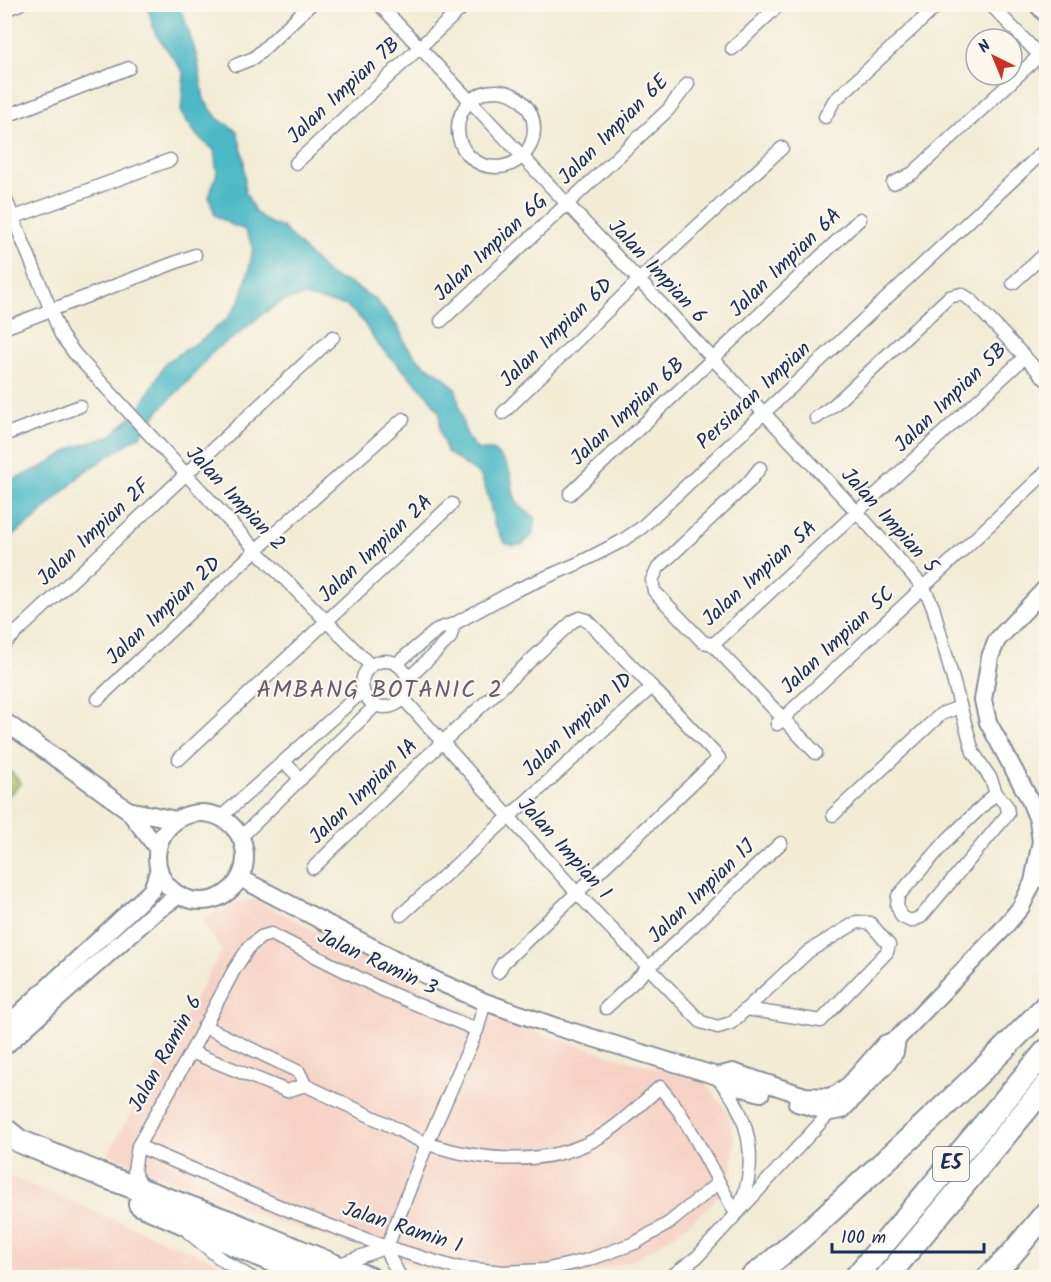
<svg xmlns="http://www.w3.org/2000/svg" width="1051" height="1282" viewBox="0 0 1051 1282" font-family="Kalam,sans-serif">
<rect width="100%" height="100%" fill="#fbf7ec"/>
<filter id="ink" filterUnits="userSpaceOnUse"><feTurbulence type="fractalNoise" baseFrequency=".0167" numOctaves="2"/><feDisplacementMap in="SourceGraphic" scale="12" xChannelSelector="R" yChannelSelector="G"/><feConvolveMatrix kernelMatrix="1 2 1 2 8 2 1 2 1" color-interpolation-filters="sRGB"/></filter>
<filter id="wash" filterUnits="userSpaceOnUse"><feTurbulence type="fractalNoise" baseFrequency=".008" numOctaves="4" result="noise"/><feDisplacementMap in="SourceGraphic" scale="24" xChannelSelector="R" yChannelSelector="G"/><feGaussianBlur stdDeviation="1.35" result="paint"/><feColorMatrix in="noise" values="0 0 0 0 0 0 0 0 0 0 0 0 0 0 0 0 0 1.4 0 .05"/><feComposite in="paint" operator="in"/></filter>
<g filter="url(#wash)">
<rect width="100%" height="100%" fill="#f2ecd5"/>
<g fill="#f6d2c4">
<polygon points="255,899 471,1013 705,1083 727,1111 735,1140 732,1177 711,1205 676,1234 633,1260 579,1276 568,1278 450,1277 360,1246 274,1222 108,1154 222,950 201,920 235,903"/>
<polygon points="4,1174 190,1251 253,1277 5,1277"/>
</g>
<polygon fill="#abc56b" stroke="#637a64" stroke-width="1.5" points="5,765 21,783 5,799"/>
<path fill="#4cb9c6" stroke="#347492" stroke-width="1.5" d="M 147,5 L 177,5 L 184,17 L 197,57 L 204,100 L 218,119 L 237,131 L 244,159 L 245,191 L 255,212 L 270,223 L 282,227 L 329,275 L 353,285 L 375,299 L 398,327 L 406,345 L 422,363 L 444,377 L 456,390 L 464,428 L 470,441 L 478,450 L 493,450 C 501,457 509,465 511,477 C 513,487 512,495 518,504 C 522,510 531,513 536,519 L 532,535 L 523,544 L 513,546 L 505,543 L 494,524 L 489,499 L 481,476 L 447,452 L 440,431 L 440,413 L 426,393 L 378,345 L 362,320 L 347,306 L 303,296 L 283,301 L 261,315 L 235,337 L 214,350 L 189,380 L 160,409 L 141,435 L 84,472 L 35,519 L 5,541 L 5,483 L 42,467 L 75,447 L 111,436 L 140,408 L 166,362 L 201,340 L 228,318 L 240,301 L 249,270 L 253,246 L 245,230 L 230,224 L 215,215 L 209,197 L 217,173 L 214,150 L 198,137 L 181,113 L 184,73 L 155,33 Z"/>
</g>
<g filter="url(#ink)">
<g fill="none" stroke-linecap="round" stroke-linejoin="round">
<g stroke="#868e9a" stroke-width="15">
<g id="street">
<polyline points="379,4 858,513 924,588 933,607 973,752 991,779 996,793 1007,806 1008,814 921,917 911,921 902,917 897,906 898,896 949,838 996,793"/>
<polyline points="990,4 1046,62"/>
<polyline points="4,10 20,4"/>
<polyline points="732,49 780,4"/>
<polyline points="236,65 254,58 311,4"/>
<circle cx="496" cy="129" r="38"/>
<polyline points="4,117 129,68"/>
<polyline points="825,117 834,101 939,4"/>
<polyline points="296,163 466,4"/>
<polyline points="893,183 913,173 1040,55"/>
<polyline points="4,195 61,335 75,354 256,550 371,666"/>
<polyline points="4,221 170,160"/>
<polyline points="1013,283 1046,253"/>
<polyline points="441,321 668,110 688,84"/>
<polyline points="4,328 195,255"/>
<polyline points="1025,357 1046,380"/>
<polyline points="503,413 639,280 782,148"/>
<polyline points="4,435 80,406"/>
<polyline points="760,468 749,482 658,568 652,580 654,591 703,642 712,644 716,642 1025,357 971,300 961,294 949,297 834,405 816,418"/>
<polyline points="570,494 860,219"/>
<polyline points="4,644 333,337"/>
<polyline points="712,644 816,753"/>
<circle cx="385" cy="684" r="23"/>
<polyline points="396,664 438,629 454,624 514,591 579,563 620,542 641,528 1046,149"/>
<polyline points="407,680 450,638 454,624"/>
<polyline points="403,698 577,893 701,1022 718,1027 731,1023 809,951 857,922 870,923 889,945 887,952 821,1021 746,1009"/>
<polyline points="98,699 256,550 403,419"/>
<polyline points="777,724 1046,472"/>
<polyline points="179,759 452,504"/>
<polyline points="284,762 301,779"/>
<polyline points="833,815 941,714 960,707"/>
<polyline points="221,817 363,691"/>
<polyline points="241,837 376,705"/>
<polyline points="313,868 419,764 573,621 580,618 587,620 652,687 401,915"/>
<polyline points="498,972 503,963 719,758 652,687"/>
<polyline points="606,1008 781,843"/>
<path d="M 204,1026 L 299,1072 L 305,1085 C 332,1098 360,1111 387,1124 C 401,1131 414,1139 428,1144 C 479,1160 535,1166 584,1145 C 614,1132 636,1108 660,1087 L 679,1111 L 694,1136 L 736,1214"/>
<polyline points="191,1052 287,1091 305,1085"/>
<path d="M 719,1079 C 724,1087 731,1094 735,1102 C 753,1136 755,1170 740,1205"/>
<polyline points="138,1146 293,1212 387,1247 453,1267 504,1272 544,1270 588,1260 635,1243 669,1223 718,1183"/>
<polyline points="146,1189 138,1180 134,1171 138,1146 191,1052 234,970 249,947 261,937 271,934 383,990 477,1030"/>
<polyline points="188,1232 222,1260 252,1278"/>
<polyline points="337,1265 387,1247"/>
<polyline points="401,1278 388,1255 387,1247 427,1144 477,1030 485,1002"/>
<polyline points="669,1278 697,1257 835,1107"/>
</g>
</g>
<g stroke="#868e9a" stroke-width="20">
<g id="secondary">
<polyline points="1037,4 1046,14"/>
<polyline points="4,721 128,810 158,849"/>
<polyline points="128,810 176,820"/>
<circle cx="201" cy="857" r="44"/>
<polyline points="240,878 437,981 485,1002 557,1027 717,1076 728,1084 761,1093"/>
<polyline points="4,1028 152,890 159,869"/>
<polyline points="4,1047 154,913 179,895"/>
<polyline points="717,1076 733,1072 805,1096 828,1097 837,1094 849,1085 885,1044 897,1039 1002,930 1021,907 1033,882 1041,841 1038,820 1029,798 988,722 983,700 990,657 997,640 1046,588"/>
<polyline points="797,1103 830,1112 842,1110 885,1066 895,1052 897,1039"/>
</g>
</g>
<g stroke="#868e9a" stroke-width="26">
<g id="highway">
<polyline points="4,1129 19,1141 106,1177 229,1222 335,1266 369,1278"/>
<polyline points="140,1204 313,1278"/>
<path d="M 751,1278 C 795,1245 835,1207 875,1170 C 934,1117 991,1063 1046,1006"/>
<polyline points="855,1278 1046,1051"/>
<polyline points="886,1278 1046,1086"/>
<polyline points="988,1278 1011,1255 1046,1213"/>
</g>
</g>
<use href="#street" stroke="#fff" stroke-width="12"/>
<use href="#secondary" stroke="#fff" stroke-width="16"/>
<use href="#highway" stroke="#fff" stroke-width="22"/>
</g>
</g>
<g text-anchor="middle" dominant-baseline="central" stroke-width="4.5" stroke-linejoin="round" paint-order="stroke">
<rect fill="#fbf7ec" stroke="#5e6b89" stroke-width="1.5" x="933" y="1147" width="36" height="34" rx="4.5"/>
<g font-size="20" font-weight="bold" fill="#1b2f5e">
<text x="951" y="1164">E5</text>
</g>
<g font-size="21" fill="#1b2f5e" stroke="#fbf7ec">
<text transform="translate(344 91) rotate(-43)">Jalan Impian 7B</text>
<text transform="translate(614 130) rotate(-45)">Jalan Impian 6E</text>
<text transform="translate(491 248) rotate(-43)">Jalan Impian 6G</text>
<text transform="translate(786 263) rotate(-44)">Jalan Impian 6A</text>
<text transform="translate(657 272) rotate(47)">Jalan Impian 6</text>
<text transform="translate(557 333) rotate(-44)">Jalan Impian 6D</text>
<text transform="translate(754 396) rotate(-43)">Persiaran Impian</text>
<text transform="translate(951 398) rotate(-44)">Jalan Impian 5B</text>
<text transform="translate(628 412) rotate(-43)">Jalan Impian 6B</text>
<text transform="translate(235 499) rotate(47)">Jalan Impian 2</text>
<text transform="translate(889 521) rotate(48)">Jalan Impian 5</text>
<text transform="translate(94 533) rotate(-43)">Jalan Impian 2F</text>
<text transform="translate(376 549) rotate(-43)">Jalan Impian 2A</text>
<text transform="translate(760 574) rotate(-42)">Jalan Impian 5A</text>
<text transform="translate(164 611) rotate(-43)">Jalan Impian 2D</text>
<text transform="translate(838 641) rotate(-43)">Jalan Impian 5C</text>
<text transform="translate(578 725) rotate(-43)">Jalan Impian 1D</text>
<text transform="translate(364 792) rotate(-44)">Jalan Impian 1A</text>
<text transform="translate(564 849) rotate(48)">Jalan Impian 1</text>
<text transform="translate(702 892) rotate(-44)">Jalan Impian 1J</text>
<text transform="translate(377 963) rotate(25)">Jalan Ramin 3</text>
<text transform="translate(166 1054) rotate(-61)">Jalan Ramin 6</text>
<text transform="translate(402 1228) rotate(18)">Jalan Ramin 1</text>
</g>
<g font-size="24" letter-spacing="1.5" fill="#655c72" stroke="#fbf7ec">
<text x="380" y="690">AMBANG BOTANIC 2</text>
</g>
</g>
<rect width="1051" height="1282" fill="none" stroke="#fbf7ec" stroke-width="24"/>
<g transform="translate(994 57) rotate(317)"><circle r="28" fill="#fbf7ec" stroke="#a1a7b3" stroke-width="1.5"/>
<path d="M0-4.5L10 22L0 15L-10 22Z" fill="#c8321e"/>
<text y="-9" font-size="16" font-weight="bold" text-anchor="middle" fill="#1b2f5e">N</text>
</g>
<path d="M832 1243v9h152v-9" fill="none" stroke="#1b2f5e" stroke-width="3"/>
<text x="841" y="1243" font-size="18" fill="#1b2f5e" stroke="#fbf7ec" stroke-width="4.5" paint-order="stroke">100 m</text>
</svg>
